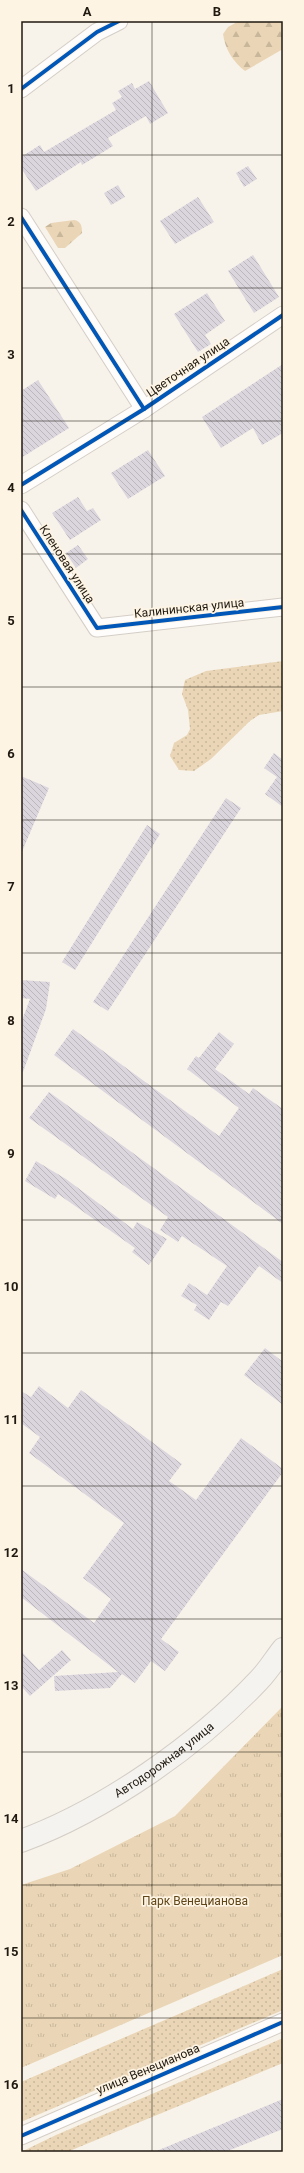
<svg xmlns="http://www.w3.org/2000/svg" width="304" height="2173" viewBox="0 0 304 2173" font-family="Roboto,sans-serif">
<defs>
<pattern id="grass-dots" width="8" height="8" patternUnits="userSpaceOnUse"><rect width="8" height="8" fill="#ead6b6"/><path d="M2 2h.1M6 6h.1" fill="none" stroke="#c8b79b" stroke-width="1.8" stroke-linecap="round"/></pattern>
<pattern id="forest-firs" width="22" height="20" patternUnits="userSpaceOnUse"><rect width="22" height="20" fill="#ead6b6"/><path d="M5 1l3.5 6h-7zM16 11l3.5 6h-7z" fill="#c8b79b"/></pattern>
<pattern id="park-tufts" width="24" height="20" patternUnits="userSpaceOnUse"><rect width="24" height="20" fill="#ead6b6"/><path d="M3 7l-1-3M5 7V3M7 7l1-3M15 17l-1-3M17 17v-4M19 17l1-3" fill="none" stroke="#c8b79b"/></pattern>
<pattern id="building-back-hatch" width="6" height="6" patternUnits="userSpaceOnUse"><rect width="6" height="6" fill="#dbd6de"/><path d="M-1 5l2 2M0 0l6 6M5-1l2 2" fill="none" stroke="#bcb7bd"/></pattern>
</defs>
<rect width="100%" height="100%" fill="#f8f3ea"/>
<g fill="url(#grass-dots)">
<polygon points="283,661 283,711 259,715 250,721 211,759 194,771 179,770 170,756 174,743 187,735 190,729 188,710 182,694 185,680 206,671"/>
<polygon points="283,1969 283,2010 21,2122 21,2082"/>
<polygon points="283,2038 283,2063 67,2152 21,2152 56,2135"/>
</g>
<g fill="url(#forest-firs)">
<path d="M 239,21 L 283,21 L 283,49 L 245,71 C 233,62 225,49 223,34 L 228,27 Z"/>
<path d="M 74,220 C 81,221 82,226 82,233 L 65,248 L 58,248 L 45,227 L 51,223 Z"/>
</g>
<polygon fill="url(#park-tufts)" points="283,1706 283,1955 21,2068 21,1885 70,1869 175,1816"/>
<g fill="url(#building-back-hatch)">
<polygon points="149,81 168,113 150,124 146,116 108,138 113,146 82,165 81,162 36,191 21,168 21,157 40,145 44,152 87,127 116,110 112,103 122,97 118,91 132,83 135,89"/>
<polygon points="248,166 257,179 244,187 236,173"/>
<polygon points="118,185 125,197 111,205 104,193"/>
<polygon points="198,197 214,222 175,244 160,221"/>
<polygon points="253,255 279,297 254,313 228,271"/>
<polygon points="207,293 225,321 205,335 211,344 198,352 174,314"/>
<polygon points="283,364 283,433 262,445 253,428 221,448 202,417"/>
<polygon points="38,380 69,428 21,458 21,391"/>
<polygon points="148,450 165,476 128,499 111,473"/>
<polygon points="78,497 87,511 93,508 101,520 70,540 52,513"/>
<polygon points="78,545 88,559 76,568 66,553"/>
<polygon points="274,753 283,760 283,807 265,794 277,777 264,768"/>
<polygon points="21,776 49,788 21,854"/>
<polygon points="226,798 241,808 108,1011 93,1002"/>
<polygon points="147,825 160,834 75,970 62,962"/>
<polygon points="21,980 50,982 46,1009 23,1072 21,1072 21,1023 30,999 21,998"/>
<polygon points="73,1029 219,1136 239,1108 187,1069 196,1056 199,1058 219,1032 234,1044 215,1069 249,1094 253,1088 283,1109 283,1224 54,1055"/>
<polygon points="49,1092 283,1262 283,1283 259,1266 228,1306 221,1302 209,1320 194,1310 197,1305 181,1296 189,1283 207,1295 227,1266 182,1236 178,1242 160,1230 168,1217 29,1118"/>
<polygon points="36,1161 66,1179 133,1229 137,1222 167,1239 149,1265 132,1252 135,1248 58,1194 55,1199 25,1181"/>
<polygon points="265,1348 283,1362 283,1405 244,1375"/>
<polygon points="39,1386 68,1408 81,1390 182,1464 169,1481 196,1500 241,1438 283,1469 283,1472 161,1639 179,1652 165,1671 151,1661 135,1683 122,1674 110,1688 55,1691 54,1676 118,1672 21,1597 21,1569 94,1623 111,1599 83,1578 124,1523 29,1453 40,1437 21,1423 21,1391 31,1397"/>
<polygon points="62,1650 71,1660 30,1696 21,1686 21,1651 39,1670"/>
<polygon points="283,2099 283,2129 225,2152 154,2152"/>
</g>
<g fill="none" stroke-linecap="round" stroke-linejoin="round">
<g stroke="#d4cec6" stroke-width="19">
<g id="street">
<polyline points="21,89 97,32 119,21"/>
<polyline points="21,217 144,409"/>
<polyline points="21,485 144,409 283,315"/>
<polyline points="21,510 97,628 283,607"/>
<polyline points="21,2136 283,2022"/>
</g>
</g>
<g stroke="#d4cec6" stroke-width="24">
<g id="secondary">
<path id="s1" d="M 21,1841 C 105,1810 198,1745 259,1680 C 268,1671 275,1659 283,1649"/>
</g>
</g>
<use href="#street" stroke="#fefdfc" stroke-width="17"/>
<use href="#secondary" stroke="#f5f3ef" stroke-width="22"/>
<g stroke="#fef4e4" stroke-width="6">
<g id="cycleway">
<polyline points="21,89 97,32 119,21"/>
<polyline points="21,217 144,409"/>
<polyline points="21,485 144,409 283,315"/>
<polyline points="21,510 97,628 283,607"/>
<polyline points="21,2136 283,2022"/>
</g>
</g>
<use href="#cycleway" stroke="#0057b8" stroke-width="4"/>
</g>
<path fill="none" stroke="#1f1910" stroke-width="1" stroke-opacity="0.55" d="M 152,21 L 152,2152M 21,155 L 283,155M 21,288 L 283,288M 21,421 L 283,421M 21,554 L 283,554M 21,687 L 283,687M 21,820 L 283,820M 21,953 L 283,953M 21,1086 L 283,1086M 21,1220 L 283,1220M 21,1353 L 283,1353M 21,1486 L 283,1486M 21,1619 L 283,1619M 21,1752 L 283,1752M 21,1885 L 283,1885M 21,2018 L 283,2018"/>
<g text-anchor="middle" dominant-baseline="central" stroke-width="3.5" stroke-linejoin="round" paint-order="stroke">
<g font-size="12" fill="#1f1910" stroke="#fef4e4">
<text transform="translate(188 367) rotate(-34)">Цветочная улица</text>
<text transform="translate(67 564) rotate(57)">Кленовая улица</text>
<text transform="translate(189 608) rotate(-6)">Калининская улица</text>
<text stroke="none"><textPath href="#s1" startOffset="165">Автодорожная улица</textPath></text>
<text transform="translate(148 2069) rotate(-23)">улица Венецианова</text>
</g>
<g font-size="12" fill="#604618" stroke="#fef4e4">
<text x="195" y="1901">Парк Венецианова</text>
</g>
</g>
<rect width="304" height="2173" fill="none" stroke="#fef4e4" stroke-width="44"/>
<rect x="22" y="22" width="260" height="2129" fill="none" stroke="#1f1910" stroke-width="1.5"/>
<g font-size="13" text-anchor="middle" font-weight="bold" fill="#1f1910">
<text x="87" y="16">A</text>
<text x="217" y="16">B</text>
<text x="11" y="93">1</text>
<text x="11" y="226">2</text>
<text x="11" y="359">3</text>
<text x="11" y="492">4</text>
<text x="11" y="625">5</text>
<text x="11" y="758">6</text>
<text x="11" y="891">7</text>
<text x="11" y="1025">8</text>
<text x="11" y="1158">9</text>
<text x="11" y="1291">10</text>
<text x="11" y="1424">11</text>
<text x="11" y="1557">12</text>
<text x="11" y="1690">13</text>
<text x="11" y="1823">14</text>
<text x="11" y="1956">15</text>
<text x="11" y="2089">16</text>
</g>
</svg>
